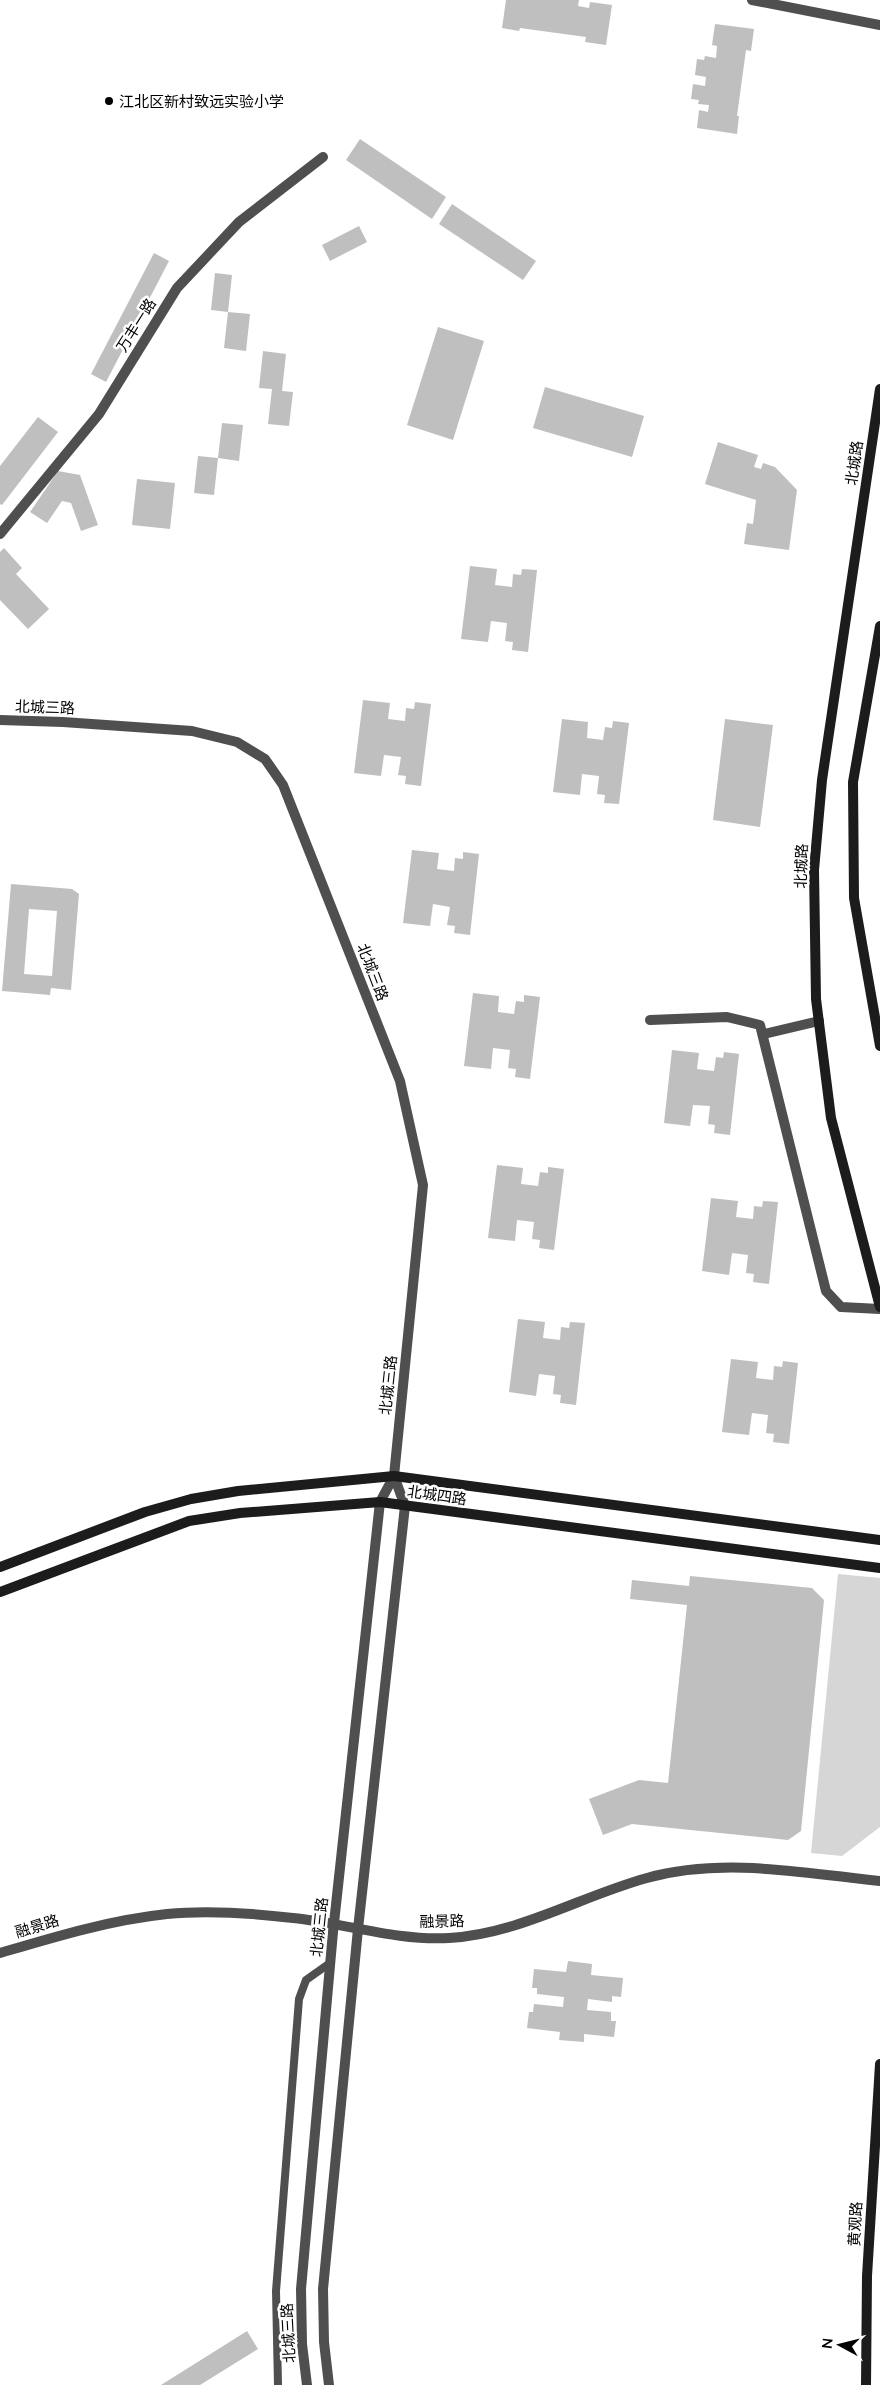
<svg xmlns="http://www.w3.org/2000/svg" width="880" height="2385" viewBox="0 0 880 2385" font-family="Mulish,'Noto Sans SC',sans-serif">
<rect width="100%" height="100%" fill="#fff"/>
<polygon fill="#d6d6d6" points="838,1574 880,1578 880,1827 842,1856 811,1853"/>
<g fill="#bfbfbf" fill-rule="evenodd">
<polygon points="506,0 579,0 578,6 589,8 590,2 612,5 606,45 585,42 586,37 520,28 519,31 502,28"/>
<polygon points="715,24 754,29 751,51 746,50 737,116 739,116 737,134 697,128 699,110 708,112 709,105 698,104 699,100 691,99 693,84 705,86 706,77 695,75 697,59 704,60 705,56 716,58 717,46 712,45"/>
<polygon points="360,139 446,197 432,219 346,160"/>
<polygon points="452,204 536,261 523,280 439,224"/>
<polygon points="359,226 367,242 330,261 322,245"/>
<polygon points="154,253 169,261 106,382 91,374"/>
<polygon points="215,273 232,275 228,312 211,310"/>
<polygon points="228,312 250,314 246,351 224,348"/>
<polygon points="438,327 484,341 453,440 407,425"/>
<polygon points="263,351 286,354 282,391 293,392 289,426 268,424 272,389 259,388"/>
<polygon points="545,387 644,416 632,457 533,428"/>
<polygon points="38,417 58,432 2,505 0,504 0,466"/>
<polygon points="222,423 243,425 239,461 218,458"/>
<polygon points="718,442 758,455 754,467 761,469 763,463 775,467 797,490 789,550 744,544 747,523 753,524 756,500 705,484"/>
<polygon points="198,456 218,458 214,495 194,493"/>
<polygon points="58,471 80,475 98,525 81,531 71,503 62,501 47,523 30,512"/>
<polygon points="137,479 175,483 170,529 132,525"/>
<polygon points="4,548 22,568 16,574 49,609 28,629 0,600 0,552"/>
<polygon points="470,566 497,569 495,585 512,587 513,574 521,575 522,569 537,570 528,652 512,650 513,642 505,641 507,623 491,621 488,642 461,639"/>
<polygon points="363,700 390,703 388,719 405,721 406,708 414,709 415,702 431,704 421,786 405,784 406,776 398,775 401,757 384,755 381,776 354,773"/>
<polygon points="562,719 588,722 587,738 603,740 605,727 612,728 613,721 629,723 619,804 604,803 605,795 597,794 599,776 582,774 580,795 553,792"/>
<polygon points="725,719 773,725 760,827 713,820"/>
<polygon points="412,850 439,853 437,869 454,871 455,858 463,859 463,852 479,854 470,935 454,933 455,926 447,925 450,907 433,904 430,926 403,923"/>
<path d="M 11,884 L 72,889 L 79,894 L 71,990 L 51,988 L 50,995 L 2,991 ZM 29,909 L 57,911 L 52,976 L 24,974 Z"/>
<polygon points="473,993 499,996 498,1012 514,1014 516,1001 524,1002 524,995 540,997 530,1079 515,1077 516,1069 508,1068 510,1050 493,1048 491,1069 464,1066"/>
<polygon points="672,1050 699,1053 697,1069 714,1071 716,1057 723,1058 724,1052 739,1054 730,1135 714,1133 715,1125 708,1124 710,1106 693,1105 690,1126 664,1123"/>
<polygon points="497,1165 523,1168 521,1184 538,1186 540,1172 548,1173 548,1167 564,1169 554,1250 539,1248 540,1240 532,1239 534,1222 517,1220 515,1241 488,1238"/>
<polygon points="711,1198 738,1201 736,1217 753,1219 754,1206 762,1207 763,1201 778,1202 769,1284 753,1282 754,1274 746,1273 748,1255 732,1253 729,1275 702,1271"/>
<polygon points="518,1319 545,1322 543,1338 560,1340 561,1327 569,1328 570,1322 585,1323 576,1405 560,1403 561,1395 553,1394 555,1376 539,1374 536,1396 509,1392"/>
<polygon points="731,1359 758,1362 756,1378 773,1380 774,1366 782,1367 783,1361 798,1363 789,1444 773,1442 774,1434 766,1433 768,1415 752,1413 749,1435 722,1432"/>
<polygon points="690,1576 812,1588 824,1600 801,1831 788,1840 632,1824 603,1835 589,1799 639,1780 668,1783 687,1605 630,1599 632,1580 689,1586"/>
<polygon points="568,1961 592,1964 591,1975 623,1978 621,1997 612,1996 612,2002 588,1999 587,2010 611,2012 611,2021 616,2021 614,2037 584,2034 584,2042 559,2040 560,2032 527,2028 529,2012 533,2012 534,2004 563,2007 564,1997 537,1994 537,1988 532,1988 534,1969 566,1972"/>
<polygon points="247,2331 258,2349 200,2385 161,2385"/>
</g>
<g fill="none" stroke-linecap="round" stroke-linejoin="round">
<polyline stroke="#4f4f4f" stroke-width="8" points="278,2385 276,2291 299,1999 306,1980 330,1963"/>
<g stroke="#4f4f4f" stroke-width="10">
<polyline points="752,0 880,25"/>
<polyline points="0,534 99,414 177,288 239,222 323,157"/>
<polyline points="0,720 63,722 192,731 237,742 265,759 283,785 400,1081 423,1185 394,1476"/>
<polyline points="650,1020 727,1017 760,1025 826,1291 841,1307 880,1309"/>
<polyline points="764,1034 819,1021"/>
</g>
<g stroke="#4f4f4f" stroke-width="10">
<path d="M 0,1953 C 54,1937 110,1920 167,1914 C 208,1910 251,1913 293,1918 C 344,1923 396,1941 449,1938 C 519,1934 581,1896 647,1878 C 722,1857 804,1873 880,1881"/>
<polyline points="307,2385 302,2344 301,2289 333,1932 380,1502 394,1476"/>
<polyline points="329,2385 324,2342 323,2289 358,1929 405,1506 394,1476"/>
</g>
<g stroke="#1c1c1c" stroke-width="10">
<polyline points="880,389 822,780 814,870 816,999 831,1118 880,1307"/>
<polyline points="880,626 853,782 854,898 880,1046"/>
<polyline points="0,1567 145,1512 191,1499 238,1491 394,1476 880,1540"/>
<polyline points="0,1592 189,1521 240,1513 380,1502 880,1568"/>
<polyline points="866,2385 867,2276 880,2064"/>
</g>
</g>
<circle fill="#000" stroke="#fff" stroke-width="2" cx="109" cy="101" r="5"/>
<g text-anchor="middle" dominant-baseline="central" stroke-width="5" stroke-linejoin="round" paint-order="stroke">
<g font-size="15" fill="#000" stroke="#fff" text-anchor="start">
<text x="119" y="101">江北区新村致远实验小学</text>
</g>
<g font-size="15" fill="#000" stroke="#fff">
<text transform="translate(136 325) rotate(-58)">万丰一路</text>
<text transform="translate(854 463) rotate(-82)">北城路</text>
<text transform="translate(45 707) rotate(2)">北城三路</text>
<text transform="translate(801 866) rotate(-88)">北城路</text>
<text transform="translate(373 972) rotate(69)">北城三路</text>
<text transform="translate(388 1385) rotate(-84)">北城三路</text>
<text transform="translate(437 1495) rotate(8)">北城四路</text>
<text transform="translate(442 1921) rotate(-1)">融景路</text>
<text transform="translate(37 1926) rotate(-17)">融景路</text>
<text transform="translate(319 1927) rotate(-84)">北城三路</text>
<text transform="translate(855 2224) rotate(-87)">黄观路</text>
<text transform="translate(288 2333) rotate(-93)">北城三路</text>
</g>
</g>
<g transform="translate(840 2345) rotate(277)" stroke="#ffffff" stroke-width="4" paint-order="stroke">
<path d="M0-4L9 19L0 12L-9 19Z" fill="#000000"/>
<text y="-8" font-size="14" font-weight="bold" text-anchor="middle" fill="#000000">N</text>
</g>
</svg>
